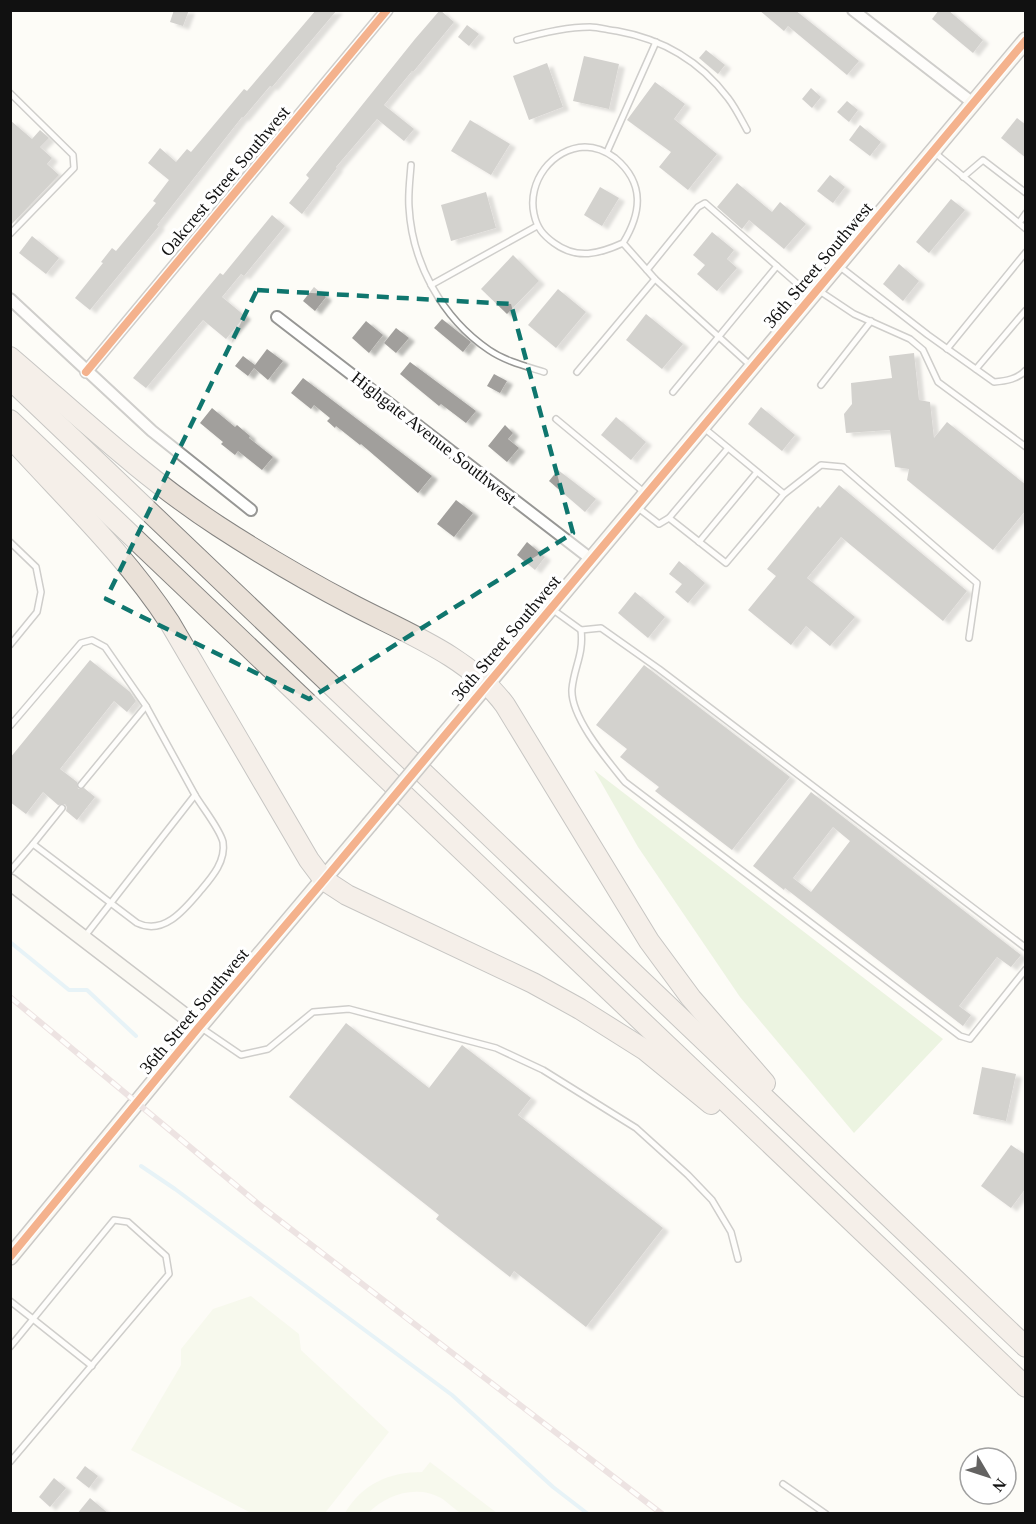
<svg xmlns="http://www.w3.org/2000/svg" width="1036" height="1524" viewBox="0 0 1036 1524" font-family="Georgia,serif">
<defs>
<filter id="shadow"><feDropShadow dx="6" dy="3.5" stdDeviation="1.5" flood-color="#0004"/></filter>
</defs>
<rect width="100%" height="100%" fill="#fdfcf7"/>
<polygon fill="#d8eac5" points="594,770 943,1039 854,1133 740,997 638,847"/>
<g fill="#f0f6e1">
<polygon points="251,1296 299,1334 301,1350 389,1432 325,1513 251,1513 131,1450 181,1365 181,1349 213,1309"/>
<path d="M 430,1462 L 497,1513 C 487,1514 474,1515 464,1514 C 456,1512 448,1502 441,1498 C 416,1484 386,1495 368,1513 L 345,1513 C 362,1484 389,1472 422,1472 Z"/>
</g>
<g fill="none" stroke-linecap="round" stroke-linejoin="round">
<g stroke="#cde8f7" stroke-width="4">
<polyline points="10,942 69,990 87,990 136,1036"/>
<polyline points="141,1166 175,1189 452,1395 553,1487 588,1514"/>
</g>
</g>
<g fill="#a19f9c" fill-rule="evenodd" filter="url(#shadow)">
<polygon points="174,10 189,10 183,26 170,22"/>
<polygon points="316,10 337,10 272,87 270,86 243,118 242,117 157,225 159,226 90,310 75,298 103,263 101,262 112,248 116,251 156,203 153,201 169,180 148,163 160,148 176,162 187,149 191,152 244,89 247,91"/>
<polygon points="440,10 454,22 413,72 412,71 384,105 414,129 404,141 377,119 336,167 337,168 302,214 289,203 309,178 306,175 415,39"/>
<polygon points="759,10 795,10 859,61 847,75 788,26 784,31"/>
<polygon points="939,10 948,10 983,40 973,53 932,19"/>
<polygon points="467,25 479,34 469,46 458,37"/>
<polygon points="706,50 725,65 718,74 699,58"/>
<polygon points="584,56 619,64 609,109 573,101"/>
<polygon points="547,63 563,107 529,120 513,76"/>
<polygon points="655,82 685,104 674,119 717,154 688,190 659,167 671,152 627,120"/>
<polygon points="811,88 821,97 812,108 802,99"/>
<polygon points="847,101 858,110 849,122 837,112"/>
<polygon points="1017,118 1026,125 1026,158 1001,138"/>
<polygon points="10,120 32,139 40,130 49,138 40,147 52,158 47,164 59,175 10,226"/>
<polygon points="470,120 510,144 491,175 451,151"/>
<polygon points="860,125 881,142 870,156 849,140"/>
<polygon points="830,175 845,187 833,203 817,191"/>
<polygon points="737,183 772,212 780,202 806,224 784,249 749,220 742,229 717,207"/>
<polygon points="600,187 619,198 602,226 584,215"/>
<polygon points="486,192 496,228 451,241 441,205"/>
<polygon points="951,199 965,210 929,253 916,242"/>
<polygon points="272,215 285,226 244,276 241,274 222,297 245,316 226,339 203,320 146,388 133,378 220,273 223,275"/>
<polygon points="712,232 734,250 727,259 737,268 717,291 697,274 705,265 693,255"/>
<polygon points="32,236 59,258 46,274 19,253"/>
<polygon points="513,255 539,281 507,314 481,289"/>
<polygon points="899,264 919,281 903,301 883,284"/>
<polygon points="314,287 326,297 315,311 303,301"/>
<polygon points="558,289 586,312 556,348 528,325"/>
<polygon points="646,314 683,344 662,369 626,340"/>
<polygon points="442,319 471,342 463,352 434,328"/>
<polygon points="366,321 383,335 369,353 352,338"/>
<polygon points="396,328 409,338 396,353 384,343"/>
<polygon points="267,349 283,361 268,380 254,368 248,376 235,366 243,356 255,365"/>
<polygon points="914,353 919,400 930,402 934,438 947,422 1026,485 1026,510 993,550 907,480 909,469 895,467 890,430 846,433 844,414 852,404 851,383 892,378 889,356"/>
<polygon points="410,362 476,411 466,423 441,404 439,406 400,374"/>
<polygon points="494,374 507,381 500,393 487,386"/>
<polygon points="303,378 432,476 418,493 361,444 360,445 336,426 335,428 327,421 330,418 314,405 311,409 291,393"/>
<polygon points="761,407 795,435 782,451 748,424"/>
<polygon points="212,408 235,427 237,425 250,436 249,438 273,457 262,470 238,451 235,455 221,444 223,442 200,423"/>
<polygon points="616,417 646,442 631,460 601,435"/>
<polygon points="505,425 513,433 508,439 519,448 507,462 488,446"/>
<polygon points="558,470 596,499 585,512 549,481"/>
<polygon points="839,485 967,591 943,621 841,537 807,578 855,617 830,646 806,626 791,645 748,610 776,576 767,569 818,506 820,508"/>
<polygon points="456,500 473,513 454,537 437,524"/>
<polygon points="527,542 545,557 535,570 517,555"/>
<polygon points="679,561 705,583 688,603 675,592 682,584 669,574"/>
<polygon points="635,592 665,617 648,638 618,613"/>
<polygon points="90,660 130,692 136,701 127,712 114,701 60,769 77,782 78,789 84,788 95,797 77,820 66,811 67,807 65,804 58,805 43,792 26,814 10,802 10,758"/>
<polygon points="644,665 790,777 732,850 655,791 659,787 620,757 627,749 596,725"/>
<path d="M 811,792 L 1021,955 L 1011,967 L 997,957 L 959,1006 L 971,1015 L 963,1026 L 785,888 L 784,890 L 753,866 ZM 833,827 L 850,841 L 811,892 L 793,878 Z"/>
<polygon points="346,1023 429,1088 462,1045 531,1098 518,1115 663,1228 586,1327 514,1271 510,1277 436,1219 439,1215 289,1097"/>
<polygon points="982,1067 1016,1074 1006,1121 973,1114"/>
<polygon points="1011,1145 1026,1155 1026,1188 1011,1208 981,1186"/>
<polygon points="85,1466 98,1476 89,1488 76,1478"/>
<polygon points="54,1478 66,1488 50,1507 39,1497"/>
<polygon points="90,1498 109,1514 77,1514"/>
</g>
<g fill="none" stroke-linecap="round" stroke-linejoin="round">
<g stroke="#979795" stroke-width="8">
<g id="lane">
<path d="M 517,40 C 541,33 565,27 590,27 C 598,27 608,30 617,31 C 662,39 700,61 728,98 C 735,107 741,119 747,130"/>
<polyline points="10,93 73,155 74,168 10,234"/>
<polyline points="607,152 656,42"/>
<polyline points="934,152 1026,229"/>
<path d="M 411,165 C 410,179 408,193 409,207 C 412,263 442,318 489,350 C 505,361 525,366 544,372"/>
<polyline points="963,177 983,160 1026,193"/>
<polyline points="1019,223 1026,213"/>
<path d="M 623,243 C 599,254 577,260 554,243 C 543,235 537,228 534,214 C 527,182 552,148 585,147 C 596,147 607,152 615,158 C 645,183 642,212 623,243 L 655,279 L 751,366"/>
<path d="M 839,266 L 928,335 L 994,382 C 1006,381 1018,379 1026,370"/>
<polyline points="647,270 698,207 705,203 810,295"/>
<polyline points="431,285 537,226"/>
<polyline points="818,290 854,314 910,339 923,350 938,382 1026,447"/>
<polyline points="947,349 1026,252"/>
<polyline points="976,369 1026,310"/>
<polyline points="577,372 655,279"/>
<polyline points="821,385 871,321"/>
<polyline points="673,392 777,266"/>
<polyline points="556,419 645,493"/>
<polyline points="704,428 784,494"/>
<polyline points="637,507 659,524 669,518 728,448"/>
<polyline points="669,518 726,563 784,494 821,465 843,467 977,583 969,638"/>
<polyline points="10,542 36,567 41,592 37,612 10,645"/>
<polyline points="699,542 757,472"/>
<polyline points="552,609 581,630 601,628 659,669 1026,948"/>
<path d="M 581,630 C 584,654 574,667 572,689 C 570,717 608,761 625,782 L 960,1036 L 970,1039 L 1026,969"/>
<polyline points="10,726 81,643 92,640 105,647 146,706 195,795 85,936"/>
<polyline points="81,785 146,706"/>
<polyline points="33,844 62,808"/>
<path d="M 10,871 L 33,844 L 137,923 C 164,936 185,909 201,890 C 212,877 226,861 223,842 C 220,829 202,807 195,795"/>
<polyline points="200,1027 241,1055 268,1049 313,1012 349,1009 496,1048 543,1070 636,1128 688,1175 712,1200 731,1232 738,1259"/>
<polyline points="10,1301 33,1319 114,1220 128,1222 166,1256 169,1274 10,1462"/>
<polyline points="10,1347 33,1319 92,1366"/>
<polyline points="783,1484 826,1514"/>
</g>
</g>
<g stroke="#979795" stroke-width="14">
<g id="street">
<polyline points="853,10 973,103"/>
<polyline points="10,299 152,431 251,510"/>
<polyline points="277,317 591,559"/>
<polyline points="86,372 387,10"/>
</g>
</g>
<g stroke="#8e8d8b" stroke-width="18">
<g id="secondary">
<polyline points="445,734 1026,40"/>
<polyline points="10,882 199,1027"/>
<polyline points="10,1257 199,1027 369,825"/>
</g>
</g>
<g stroke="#858482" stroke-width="22">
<g id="highway">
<path d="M 10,357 C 78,415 143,477 218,526 C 261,554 305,580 351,604 C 404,632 469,656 505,705 L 649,941 L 691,998 L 765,1083"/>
<polyline points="10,379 1026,1347"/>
<polyline points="10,420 1026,1387"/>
<path d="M 10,437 C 65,498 125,554 170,623 L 309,860 L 324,880 L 347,895 L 533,983 L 580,1009 L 645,1050 L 711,1104"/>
</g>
</g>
<use href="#lane" stroke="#fffffe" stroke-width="5"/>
<use href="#street" stroke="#fffffe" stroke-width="10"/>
<use href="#secondary" stroke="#f6f4eb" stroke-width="15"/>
<use href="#highway" stroke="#eae1d8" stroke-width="20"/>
<g stroke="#d9c6c7" stroke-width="6">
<polyline id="rail" points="10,997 262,1207 662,1514"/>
</g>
<use href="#rail" stroke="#fff" stroke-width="4" stroke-dasharray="11" stroke-linecap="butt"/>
<g stroke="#8e8d8b" stroke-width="18" stroke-linecap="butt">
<polyline id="secondary-bridge" points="369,825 445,734"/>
</g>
<use href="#secondary-bridge" stroke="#f6f4eb" stroke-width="15"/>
<g stroke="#fff" stroke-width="11">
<g id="cycleway">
<polyline points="86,372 387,10"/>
<polyline points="10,1257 199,1027 324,880 1026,40"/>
</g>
</g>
<use href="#cycleway" stroke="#e8590c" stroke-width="8"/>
</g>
<path d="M0 0H1036V1524H0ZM 257,290 L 511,304 L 573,533 L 309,699 L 106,599 Z" fill="#fdfcf7" fill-opacity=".55" fill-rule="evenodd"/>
<path fill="none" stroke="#0f766e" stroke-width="4.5" stroke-dasharray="12 8" stroke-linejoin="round" d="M 257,290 L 511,304 L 573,533 L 309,699 L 106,599 Z"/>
<g text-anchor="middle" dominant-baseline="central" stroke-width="6" stroke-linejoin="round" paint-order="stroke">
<g font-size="18" fill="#111" stroke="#fff">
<text transform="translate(225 181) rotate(-50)">Oakcrest Street Southwest</text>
<text transform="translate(818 265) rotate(-50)">36th Street Southwest</text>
<text transform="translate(434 438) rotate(38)">Highgate Avenue Southwest</text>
<text transform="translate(506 638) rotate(-50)">36th Street Southwest</text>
<text transform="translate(194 1011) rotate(-50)">36th Street Southwest</text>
</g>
</g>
<rect width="1036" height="1524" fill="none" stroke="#111111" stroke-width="24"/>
<g transform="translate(988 1476) rotate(129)"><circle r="28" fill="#ffffff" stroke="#a0a0a0" stroke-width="1.5"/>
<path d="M0-4.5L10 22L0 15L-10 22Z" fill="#646362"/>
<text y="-9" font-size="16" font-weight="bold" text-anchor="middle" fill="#111111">N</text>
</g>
</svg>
